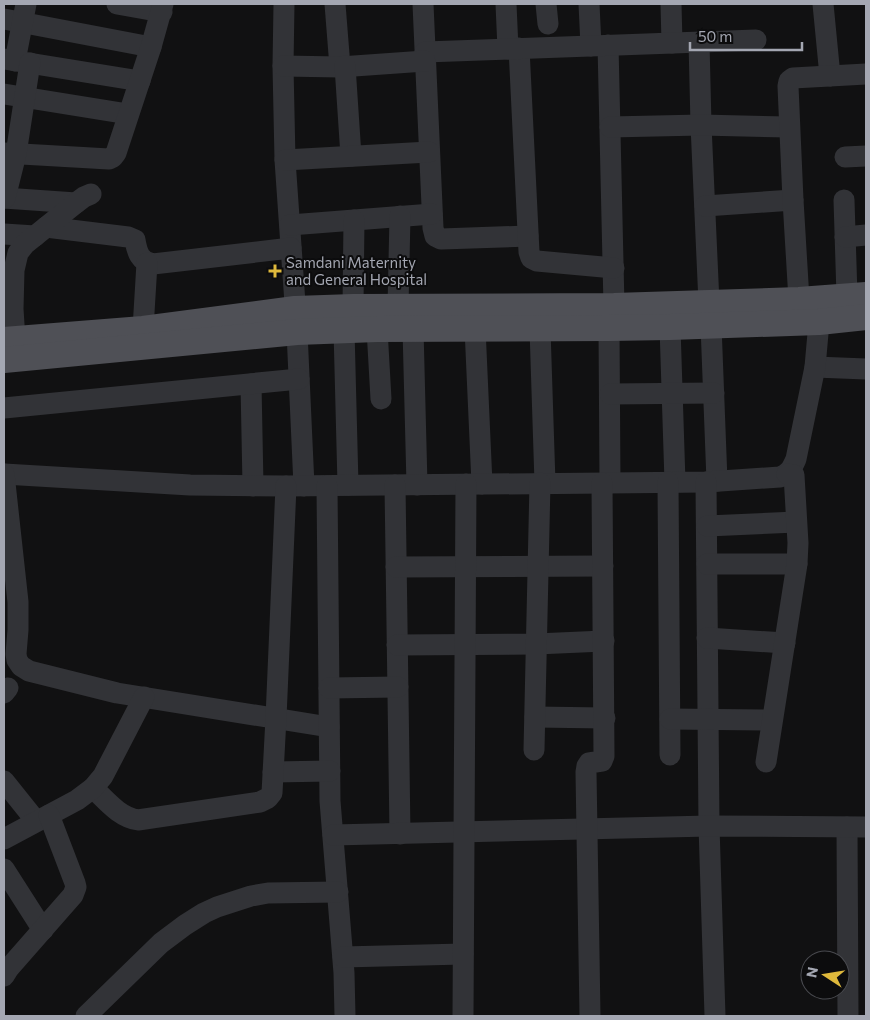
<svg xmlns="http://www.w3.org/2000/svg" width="870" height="1020" viewBox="0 0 870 1020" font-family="Commissioner,sans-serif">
<rect width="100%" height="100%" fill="#111112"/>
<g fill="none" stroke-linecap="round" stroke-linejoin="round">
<g stroke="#323337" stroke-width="21">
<polyline points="117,4 162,12"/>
<polyline points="284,4 283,66 285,160 297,332 304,486"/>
<polyline points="335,4 340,67"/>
<polyline points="423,4 433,228 435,236 441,239 528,236"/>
<polyline points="506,4 508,49"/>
<polyline points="546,4 548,24"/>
<polyline points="589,4 591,46"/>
<polyline points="671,4 672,43"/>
<polyline points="823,4 830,76"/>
<polyline points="4,19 151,47"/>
<polyline points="699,42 701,125 709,303 711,325 717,481"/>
<polyline points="608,45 614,306"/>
<polyline points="519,48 529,252 531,258 537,261 614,268"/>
<polyline points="425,52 756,40"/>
<polyline points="4,59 140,81"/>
<polyline points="15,61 26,4"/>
<polyline points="283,66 340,67 425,61"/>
<polyline points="345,66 351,156"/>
<polyline points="4,94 128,114"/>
<polyline points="610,127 701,125 789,127"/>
<polyline points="4,153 109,159 113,157 116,153 151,47 163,4"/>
<polyline points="845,157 866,156"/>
<polyline points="285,160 429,152"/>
<polyline points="4,198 76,203"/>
<polyline points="5,198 16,154 30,63"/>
<polyline points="844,200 847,296"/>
<polyline points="705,206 793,200"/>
<polyline points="290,225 432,214"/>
<path d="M 46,227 L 128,237 L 135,240 C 137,252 140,262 153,264 L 291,248"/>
<polyline points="4,234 35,236"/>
<polyline points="845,237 866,235"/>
<polyline points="799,300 793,200 788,86 789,81 793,78 866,74"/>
<polyline points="353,307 354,220"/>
<polyline points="398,307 400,216"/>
<polyline points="670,327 675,482"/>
<polyline points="475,328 482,484"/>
<polyline points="609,328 610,483"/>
<polyline points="143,329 147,263"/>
<polyline points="377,329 381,399"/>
<polyline points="413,329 417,485"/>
<polyline points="540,329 545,483"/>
<polyline points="344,330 348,485"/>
<polyline points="15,340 13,309 14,270 18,253 25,244 76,203 84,197 91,194"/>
<polyline points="815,367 866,369"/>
<polyline points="251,384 253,486"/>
<polyline points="610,394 714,393"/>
<polyline points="4,408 299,379"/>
<path d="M 4,474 L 190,485 L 286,486 L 706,482 L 780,477 C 790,473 792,468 796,459 L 815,367 L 819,322"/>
<polyline points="4,474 18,602 18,630 16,654 17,660 21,666 29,671 117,693 329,727"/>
<polyline points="668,482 670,755"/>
<polyline points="706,482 709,826 715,1016"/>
<polyline points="395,485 400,834"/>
<polyline points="327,486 330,801 344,973 345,1016"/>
<polyline points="707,526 796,522"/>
<polyline points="707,564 797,564"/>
<polyline points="396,567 603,566"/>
<polyline points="707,638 785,643"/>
<polyline points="397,645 536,644 604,641"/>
<polyline points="329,688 398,687"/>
<polyline points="4,693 8,688"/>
<polyline points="535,717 605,718"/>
<polyline points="670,719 772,720"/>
<polyline points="534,750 540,483"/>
<polyline points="766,762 797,564 798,543 794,475 787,474"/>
<polyline points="273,772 330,771"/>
<polyline points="4,781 36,821"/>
<path d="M 93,788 C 107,801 119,817 138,820 L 260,802 L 268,798 L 272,793 L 276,718 L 286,486"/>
<polyline points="847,827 848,1016"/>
<polyline points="333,835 709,826 866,827"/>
<polyline points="4,839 77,800 93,788 103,776 144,697"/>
<polyline points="4,869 43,930"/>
<polyline points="343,957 463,954"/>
<polyline points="4,976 9,968 73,895 76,887 75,883 49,815"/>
<polyline points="86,1016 161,943 185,925 204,913 217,907 251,896 268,893 338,892"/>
<polyline points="463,1016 466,484"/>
<polyline points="590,1016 586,772 587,766 589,763 602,761 604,756 602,483"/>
</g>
<g stroke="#4f5056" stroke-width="26">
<polyline points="4,340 143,329 295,309 353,307 614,306 799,300 866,295"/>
<polyline points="4,360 297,332 377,329 609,328 670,327 819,322 866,317"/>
</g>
</g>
<path fill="#dfb93c" stroke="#0c0c0d" stroke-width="2" d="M272.5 263.5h5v5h5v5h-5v5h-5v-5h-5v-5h5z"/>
<g text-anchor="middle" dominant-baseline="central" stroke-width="4" stroke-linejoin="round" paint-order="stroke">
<g font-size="15" fill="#a4a7b2" stroke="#0c0c0d" text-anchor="start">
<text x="286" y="262">Samdani Maternity<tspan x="286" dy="17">and General Hospital</tspan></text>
</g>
</g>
<rect width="870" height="1020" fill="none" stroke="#a4a7b2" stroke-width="10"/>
<g transform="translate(825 975) rotate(282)"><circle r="24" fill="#0c0c0d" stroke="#494a4f"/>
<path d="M0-4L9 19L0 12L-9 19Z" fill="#dfb93c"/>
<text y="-8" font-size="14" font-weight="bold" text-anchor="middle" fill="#a4a7b2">N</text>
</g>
<path d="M690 42v8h112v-8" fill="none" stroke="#a4a7b2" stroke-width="2.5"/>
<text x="698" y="42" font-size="15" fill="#a4a7b2" stroke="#0c0c0d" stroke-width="4" paint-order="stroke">50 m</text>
</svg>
